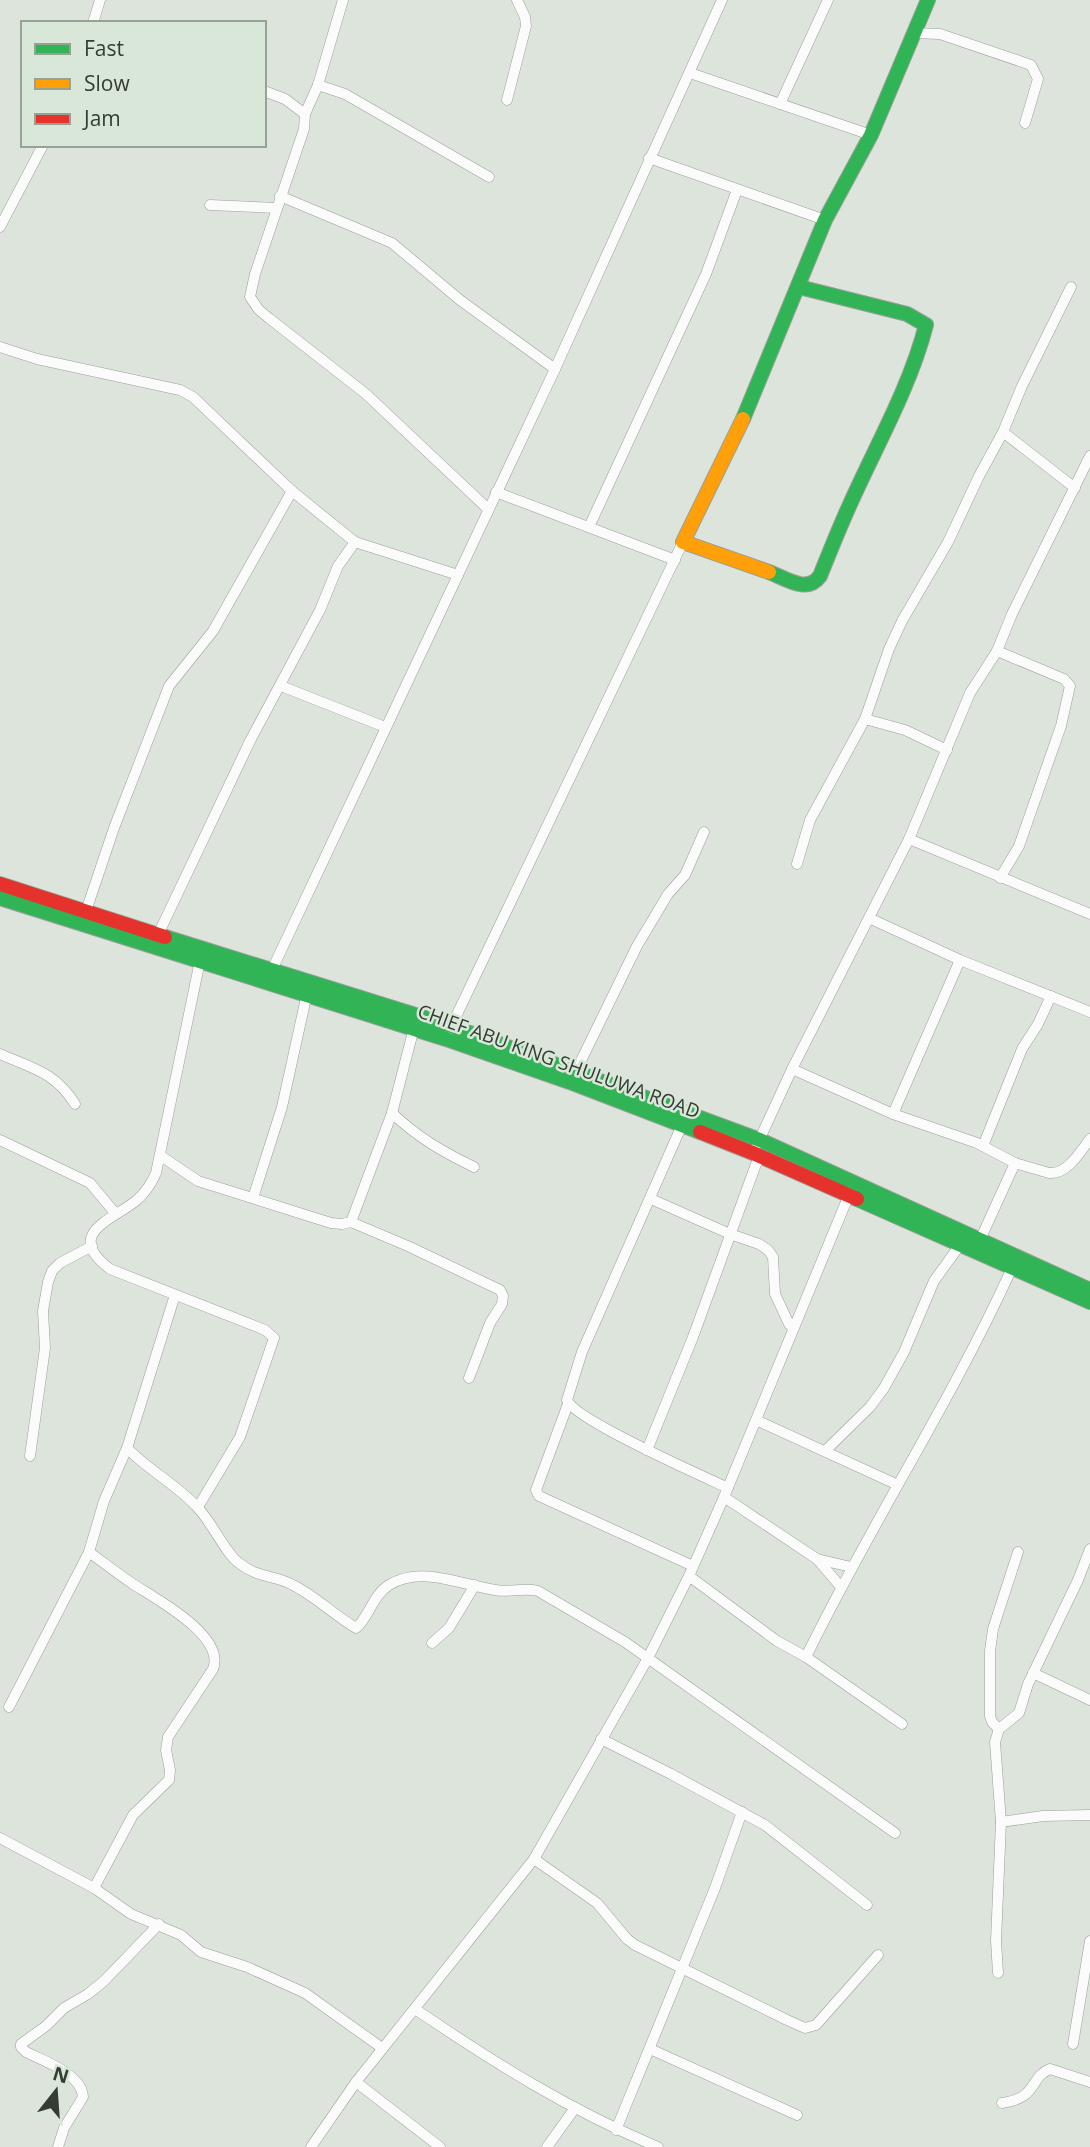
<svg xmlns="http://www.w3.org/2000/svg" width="1090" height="2147" viewBox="0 0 1090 2147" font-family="'Open Sans',sans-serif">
<rect width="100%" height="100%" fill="#dce4dc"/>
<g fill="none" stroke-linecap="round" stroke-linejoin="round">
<g stroke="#9aa099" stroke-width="11">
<g id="street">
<polyline points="93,23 100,0"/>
<polyline points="913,33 940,34 1031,65 1038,79 1025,123"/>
<polyline points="690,73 871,135"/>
<polyline points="318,85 343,0"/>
<polyline points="264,91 285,99 305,114"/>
<polyline points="507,100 526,26 525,17 517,0"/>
<polyline points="780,104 828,0"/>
<polyline points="649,158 825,220"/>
<polyline points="280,196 392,243 460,300 555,369"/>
<polyline points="210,205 276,208"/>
<polyline points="0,227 43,145"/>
<polyline points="0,347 37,359 180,390 193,397 292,491 355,542 458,575"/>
<polyline points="1003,432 1075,488"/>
<polyline points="496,492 675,560"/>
<polyline points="488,509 366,394 270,319 259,310 250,297 255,274 304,129 305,114 318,85 345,94 489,177"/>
<polyline points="589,527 706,274 737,190"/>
<polyline points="997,651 1064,679 1070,686 1061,726 1019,846 1000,878"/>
<polyline points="281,686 385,727"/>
<polyline points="865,719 905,730 947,750"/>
<polyline points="909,839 1090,914"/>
<polyline points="797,864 810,820 865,719 889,649 902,621 948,542 979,476 1003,432 1022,386 1071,287"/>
<polyline points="85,914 114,828 169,686 213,631 292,491"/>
<polyline points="869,918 960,960 1090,1012"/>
<polyline points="156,939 250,741 320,610 338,566 355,542"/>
<polyline points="270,974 555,369 722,0"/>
<polyline points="449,1031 683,542"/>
<path d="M 0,1054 C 32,1068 55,1072 75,1104"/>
<path d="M 792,1069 L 893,1114 L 977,1143 L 1015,1163 L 1049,1173 C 1067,1175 1080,1152 1090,1139"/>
<polyline points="576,1071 637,946 668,894 685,875 704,832"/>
<path d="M 392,1113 C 417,1137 443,1152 474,1167"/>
<polyline points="893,1114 960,960"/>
<path d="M 682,1125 L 582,1352 L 567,1400 C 574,1419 702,1476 728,1488"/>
<polyline points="0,1140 90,1183 115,1213"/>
<polyline points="757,1145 792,1069 909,839 970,693 997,651 1012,614 1090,456"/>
<polyline points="983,1146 1022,1049 1038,1024 1051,996"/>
<polyline points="161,1156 198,1181 331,1223 342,1224 351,1222 392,1113 415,1024"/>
<polyline points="253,1198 282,1107 308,989"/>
<polyline points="651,1199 730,1234 759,1244 768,1250 773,1257 775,1294 789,1324 793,1328"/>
<polyline points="351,1222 410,1247 500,1290 503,1296 502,1304 490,1323 469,1378"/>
<polyline points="980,1240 1015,1163"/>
<polyline points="568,1404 536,1490 539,1496 693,1566"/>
<polyline points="756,1420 898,1485"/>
<path d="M 127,1448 C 148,1470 176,1484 197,1507 C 212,1522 225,1553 239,1563 C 259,1579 273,1574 293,1585 C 315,1596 334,1615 356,1628 C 369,1617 373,1595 389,1585 C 422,1565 461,1585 495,1590 C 510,1593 524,1587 538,1591 L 625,1642 L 895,1833"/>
<polyline points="647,1450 693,1337 759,1156"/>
<polyline points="825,1451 870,1407 884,1388 904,1352 934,1281 960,1245"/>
<polyline points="30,1456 45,1348 43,1311 48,1282 52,1271 60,1263 92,1246"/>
<polyline points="724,1497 817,1559 841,1587"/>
<path d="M 198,1507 L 240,1437 L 274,1338 L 265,1330 L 110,1269 C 63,1233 113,1220 137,1200 C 145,1193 152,1182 156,1173 L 201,956"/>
<path d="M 89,1552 C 104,1563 118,1574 133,1584 C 156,1599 226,1636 213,1669 L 168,1737 L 166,1750 L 170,1770 L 169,1780 L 133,1815 L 94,1888"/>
<polyline points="817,1559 851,1567"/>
<polyline points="689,1576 777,1641 806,1657 902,1724"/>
<polyline points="432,1643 449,1628 475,1585"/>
<path d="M 806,1657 C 870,1525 951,1402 1012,1268"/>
<polyline points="1033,1673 1090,1700"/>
<polyline points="9,1707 89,1552 104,1501 127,1448 175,1295"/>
<polyline points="999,1729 992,1722 990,1716 990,1651 993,1629 1018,1552"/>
<polyline points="601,1739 671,1774 765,1825 867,1905"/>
<polyline points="1001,1822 1043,1816 1090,1815"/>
<polyline points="0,1838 94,1888 131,1914 181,1935 201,1952 247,1967 305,1993 382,2048"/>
<polyline points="534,1859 597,1903 627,1939 635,1945 787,2020 805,2028 816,2025 878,1955"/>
<polyline points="998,1973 996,1941 1001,1822 995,1742 999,1729 1019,1713 1028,1684 1078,1580 1090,1549"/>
<path d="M 415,2009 C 493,2062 571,2111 658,2147"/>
<polyline points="1073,2044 1090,1941"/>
<polyline points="650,2049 797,2115"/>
<polyline points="356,2082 440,2147"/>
<path d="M 1002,2103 C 1039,2098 1029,2077 1050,2069 L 1090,2082"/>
<polyline points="616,2130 715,1888 742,1812"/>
<path d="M 58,2147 L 64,2128 L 83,2097 C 82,2074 44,2061 26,2052 L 21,2047 L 21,2044 L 46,2026 L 64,2008 L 88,1994 L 104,1981 L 159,1924"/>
<polyline points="311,2147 356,2082 534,1859 648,1658 689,1576 724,1497 851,1190"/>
<polyline points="547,2147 575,2108"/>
</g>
</g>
<g stroke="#9aa099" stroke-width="16">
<g id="fast">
<polyline points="743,419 825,220 871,135 928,0"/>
<path d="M 769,572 C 787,579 807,594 820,576 C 830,551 840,526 851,502 C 877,444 910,387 926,325 L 907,314 L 799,287"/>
<polyline points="0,898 446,1039 575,1084 700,1132"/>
<polyline points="165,937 451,1026 760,1140 1090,1290"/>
<polyline points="857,1199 1090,1302"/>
</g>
</g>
<g stroke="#9aa099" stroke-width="16">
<polyline id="slow" points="743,419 683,542 769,572"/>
</g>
<g stroke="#9aa099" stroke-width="16">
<g id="jam">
<polyline points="0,884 165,937"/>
<polyline points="700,1132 753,1153 857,1199"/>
</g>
</g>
<use href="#street" stroke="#fafbfa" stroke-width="10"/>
<use href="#fast" stroke="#30b455" stroke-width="14"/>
<use href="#slow" stroke="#ff9f0a" stroke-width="14"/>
<use href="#jam" stroke="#e5322d" stroke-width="14"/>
</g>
<g text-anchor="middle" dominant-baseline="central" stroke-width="5" stroke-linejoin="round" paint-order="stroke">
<g font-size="19" fill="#353b35" stroke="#d9e7d8">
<text transform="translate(559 1061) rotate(20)">CHIEF ABU KING SHULUWA ROAD</text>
</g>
</g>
<rect x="21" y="21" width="245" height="126" fill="#d9e7d8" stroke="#97a297" stroke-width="2"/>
<rect x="35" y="44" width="35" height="10" fill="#30b455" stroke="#97a297" stroke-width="2"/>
<text x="84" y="56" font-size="21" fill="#353b35">Fast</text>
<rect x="35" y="79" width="35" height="10" fill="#ff9f0a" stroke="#97a297" stroke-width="2"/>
<text x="84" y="91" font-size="21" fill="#353b35">Slow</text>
<rect x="35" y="114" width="35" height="10" fill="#e5322d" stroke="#97a297" stroke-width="2"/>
<text x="84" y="126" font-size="21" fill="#353b35">Jam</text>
<g transform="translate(56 2091) rotate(17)" stroke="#d9e7d8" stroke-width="5" paint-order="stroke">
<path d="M0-5L12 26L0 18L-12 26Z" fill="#353b35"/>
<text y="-10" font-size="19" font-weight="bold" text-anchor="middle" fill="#353b35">N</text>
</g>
</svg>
